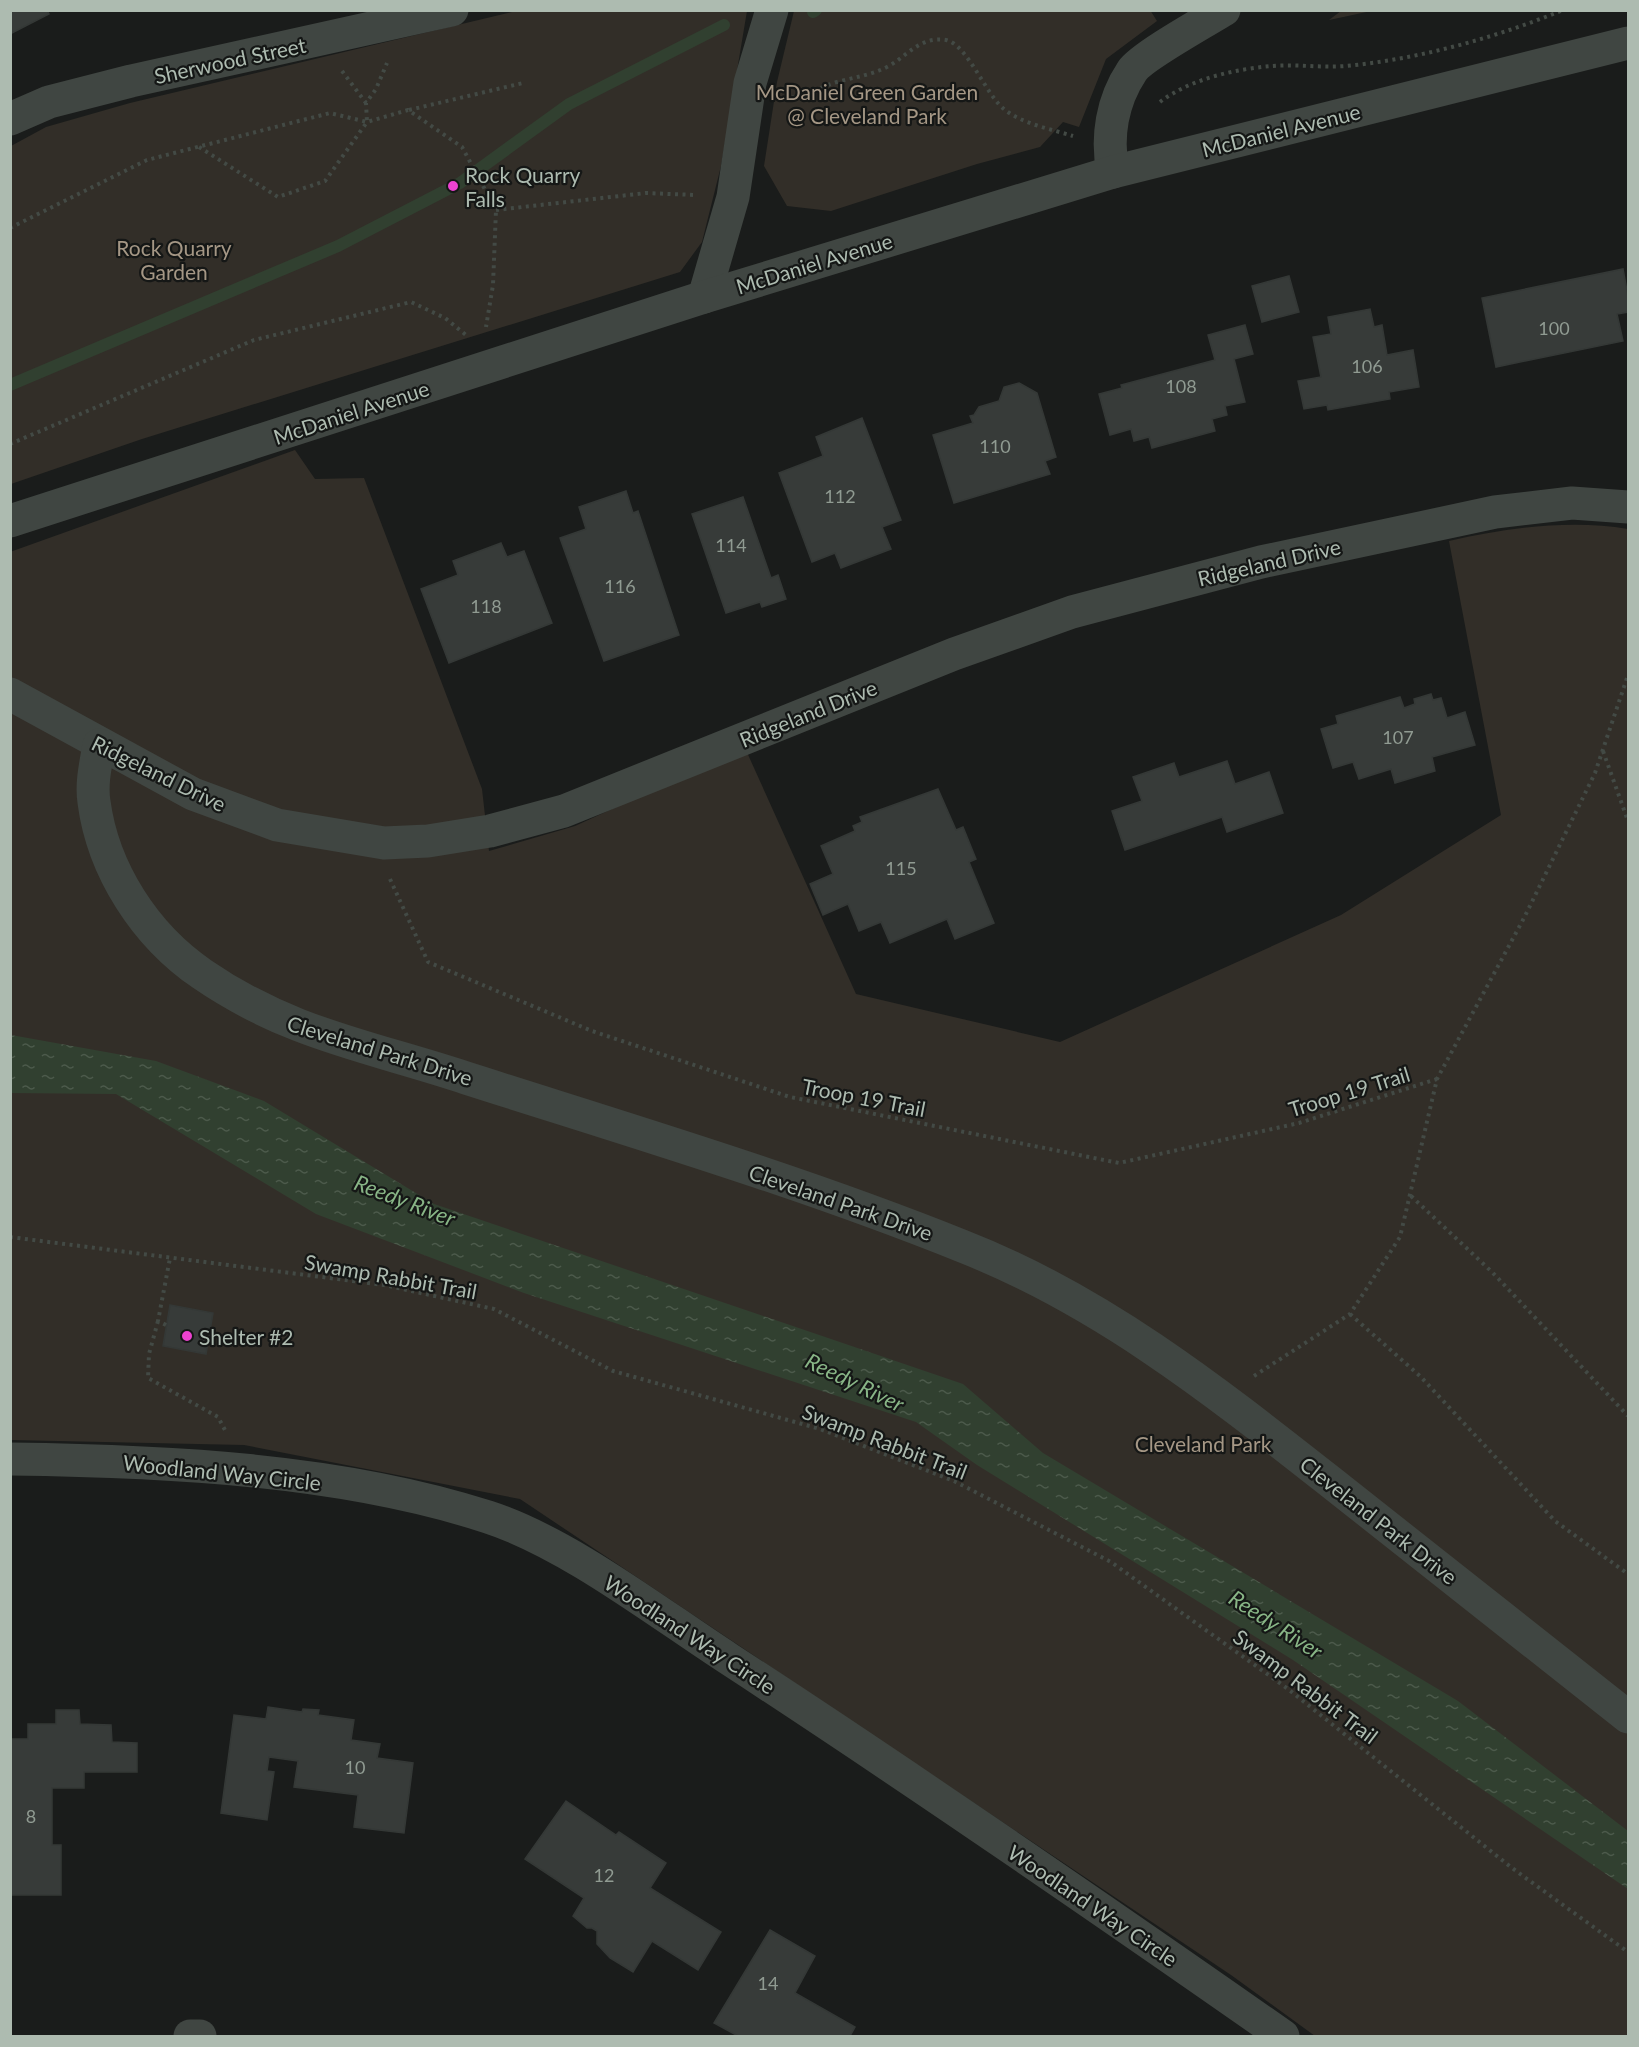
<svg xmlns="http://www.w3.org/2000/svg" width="1639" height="2047" viewBox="0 0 1639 2047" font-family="Lato,sans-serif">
<defs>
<pattern id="forest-firs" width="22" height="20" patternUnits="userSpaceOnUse" patternTransform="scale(1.5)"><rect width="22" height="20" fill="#322e28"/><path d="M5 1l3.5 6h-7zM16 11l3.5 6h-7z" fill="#4d4a45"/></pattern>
<pattern id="water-ripples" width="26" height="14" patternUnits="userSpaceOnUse" patternTransform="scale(1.5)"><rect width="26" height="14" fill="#314030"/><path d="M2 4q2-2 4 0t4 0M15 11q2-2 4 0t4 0" fill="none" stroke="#4c5a4b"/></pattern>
</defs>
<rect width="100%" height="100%" fill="#1a1c1b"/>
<polygon fill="url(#forest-firs)" points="1341,11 1341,10 1371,11 1329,20"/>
<g fill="#322e28">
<polygon points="1150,10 1157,21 1106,59 1079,127 1063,122 1040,147 977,164 831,211 787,206 764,166 777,82 794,11"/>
<polygon points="516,11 747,11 721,166 702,242 680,272 142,439 11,484 11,146 46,127 130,103"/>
<path d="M 295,450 L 315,479 L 364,478 L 482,789 L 489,851 L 575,826 L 745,748 L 856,994 L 1060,1042 L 1341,915 L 1501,815 L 1449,541 C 1507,528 1570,519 1628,529 L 1628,2036 L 1315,2036 L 1231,1975 L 520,1499 L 244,1445 L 11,1440 L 10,552 Z"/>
</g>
<polygon fill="url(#water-ripples)" points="11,1035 156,1061 264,1101 434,1204 963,1384 1043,1453 1458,1701 1628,1831 1628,1889 1293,1660 977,1465 916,1422 524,1293 316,1214 116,1094 11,1093"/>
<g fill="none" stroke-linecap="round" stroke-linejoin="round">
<g stroke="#314030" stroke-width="12">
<polyline points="813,12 816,10"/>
<polyline points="10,385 338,246 460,183 569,104 724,25"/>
</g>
</g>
<g fill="#373b39" stroke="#343836" stroke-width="1.5">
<polygon points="10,10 47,10 49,14 10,34"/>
<polygon points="1623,269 1628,296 1628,312 1617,314 1623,341 1496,367 1482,298"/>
<polygon points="1289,276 1299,312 1262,322 1252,286"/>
<polygon points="1370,309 1374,327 1382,325 1387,355 1413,350 1419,387 1389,392 1390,399 1328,410 1327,405 1304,409 1298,381 1321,377 1313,337 1331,334 1328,317"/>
<polygon points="1245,325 1253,354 1234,359 1245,402 1225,406 1227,415 1212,419 1215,431 1152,448 1149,437 1134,441 1131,429 1110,435 1099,394 1122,388 1121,385 1215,360 1208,335"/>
<polygon points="1019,383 1037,393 1056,457 1045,461 1050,474 954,503 933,435 973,423 970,416 974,415 979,407 999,401 1004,387"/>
<polygon points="862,418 901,520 882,527 891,549 841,568 835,553 812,562 779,473 823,456 816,437"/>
<polygon points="626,491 633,513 638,511 679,635 604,661 560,538 586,529 579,507"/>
<polygon points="743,497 771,578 778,575 786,599 762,607 760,602 726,613 692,514"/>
<polygon points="501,543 507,557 524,551 552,623 449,663 421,589 458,575 453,561"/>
<polygon points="1431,694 1433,700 1441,698 1447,718 1465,712 1475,745 1432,757 1435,771 1395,783 1391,769 1359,779 1353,762 1333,768 1321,729 1338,724 1336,716 1400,697 1404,708 1415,704 1414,699"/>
<polygon points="1227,761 1235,784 1269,772 1283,813 1227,832 1222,817 1125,850 1112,811 1142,801 1133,777 1174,763 1179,777"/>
<polygon points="938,789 956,830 963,827 976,859 969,862 994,923 955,939 947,919 890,943 881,922 859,931 848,904 823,915 810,884 833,874 821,846 855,831 853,826 862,822 860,817"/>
<polygon points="170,1305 213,1313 206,1354 163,1346"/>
<polygon points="268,1707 302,1712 303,1709 319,1710 318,1715 354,1720 351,1740 380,1744 377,1758 413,1763 404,1833 354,1827 358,1795 294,1787 298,1761 269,1757 267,1771 274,1772 267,1820 221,1813 234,1715 266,1719"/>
<polygon points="56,1710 79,1710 80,1724 111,1725 112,1742 137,1743 137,1772 84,1772 84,1788 52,1788 52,1845 61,1845 61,1895 10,1895 10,1739 28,1739 28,1724 56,1724"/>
<polygon points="566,1801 616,1835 619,1832 666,1863 650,1888 721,1932 698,1970 652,1941 633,1972 610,1958 597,1944 597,1931 592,1928 587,1928 573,1916 584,1898 525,1859"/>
<polygon points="770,1930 815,1956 795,1993 855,2027 850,2036 738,2036 714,2023"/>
</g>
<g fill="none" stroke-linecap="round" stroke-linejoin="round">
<g stroke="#434a45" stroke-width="4" stroke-dasharray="3 4.5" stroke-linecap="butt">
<polyline points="342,71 366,103"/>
<path d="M 785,98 C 804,98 819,87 837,82 C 855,77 872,75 889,66 C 908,55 921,36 946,40 C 967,44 986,95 1004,109 C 1022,124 1051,129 1073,136"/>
<path d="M 1160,102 C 1190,79 1235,69 1272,66 C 1297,64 1321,68 1346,66 C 1419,59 1495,38 1563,10"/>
<polyline points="409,110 523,83"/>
<polyline points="199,147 278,197 325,181 367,122 366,103 376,89 387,63"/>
<polyline points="496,210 646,193 695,195"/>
<polyline points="10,228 147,160 330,113 367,122 408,110 462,147 496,210 493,285 486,327"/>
<polyline points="10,444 254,340 411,302 445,318 466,335"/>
<polyline points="1603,751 1628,821"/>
<polyline points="390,879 428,962 592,1031 790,1097 1119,1163 1299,1123 1437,1079"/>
<polyline points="1411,1196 1492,1272 1628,1416"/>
<polyline points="10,1237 384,1285 494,1309 613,1371 820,1429 954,1481 1111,1562 1288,1689 1512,1868 1628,1952"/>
<polyline points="1350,1314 1420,1376 1555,1521 1628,1574"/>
<polyline points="158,1321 149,1354 148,1378 218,1417 226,1432"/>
<polyline points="166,1325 158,1321 170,1258"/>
<polyline points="1254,1376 1350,1314 1400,1237 1437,1079 1524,918 1595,773 1628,675"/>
</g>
<g stroke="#404642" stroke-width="33">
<polyline points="10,119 49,102 131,81 452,10"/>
<path d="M 1113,172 C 1106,137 1112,101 1132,71 C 1141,57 1206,21 1224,10"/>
<polyline points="704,297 733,197 750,83 772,10"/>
<polyline points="10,521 704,297 1113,172 1628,43"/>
<polyline points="10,694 193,794 277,825 384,843 428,841 490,831 564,811 954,654 1072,612 1261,562 1495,512 1572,503 1628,507"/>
<path d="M 99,745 C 96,763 91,783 94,802 C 103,870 145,935 202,974 C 289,1034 369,1046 466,1078 C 632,1131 800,1181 962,1246 C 1103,1301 1220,1395 1337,1487 C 1434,1564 1531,1640 1628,1717"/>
<path d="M 10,1459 C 165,1461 340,1469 488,1517 C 568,1543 658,1613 729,1659 C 916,1781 1100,1908 1283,2036"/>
<polyline points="190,2036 200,2036"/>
</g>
</g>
<g fill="#ed42d1" stroke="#151716" stroke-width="2">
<circle cx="453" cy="186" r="6"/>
<circle cx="187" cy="1336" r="6"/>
</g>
<g text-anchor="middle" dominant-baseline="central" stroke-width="4.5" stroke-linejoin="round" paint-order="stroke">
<g font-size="18" fill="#909b92">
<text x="1554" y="328">100</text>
<text x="1367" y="366">106</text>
<text x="1181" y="386">108</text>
<text x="995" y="446">110</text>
<text x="840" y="496">112</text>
<text x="731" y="545">114</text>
<text x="620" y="586">116</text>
<text x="486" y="606">118</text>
<text x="1398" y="737">107</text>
<text x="901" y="868">115</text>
<text x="355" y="1767">10</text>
<text x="31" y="1816">8</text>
<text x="604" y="1875">12</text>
<text x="768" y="1983">14</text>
</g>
<g font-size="21" fill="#adbbb0" stroke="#151716">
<text transform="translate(230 60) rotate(-12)">Sherwood Street</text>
<text transform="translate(1281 130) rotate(-14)">McDaniel Avenue</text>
<text transform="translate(814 263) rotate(-17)">McDaniel Avenue</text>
<text transform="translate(351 412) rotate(-18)">McDaniel Avenue</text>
<text transform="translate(1269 562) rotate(-13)">Ridgeland Drive</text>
<text transform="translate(808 713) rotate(-22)">Ridgeland Drive</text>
<text transform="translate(159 773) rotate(26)">Ridgeland Drive</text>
<text transform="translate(380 1050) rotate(17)">Cleveland Park Drive</text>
<text transform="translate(1349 1091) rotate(-17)">Troop 19 Trail</text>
<text transform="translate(864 1097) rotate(11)">Troop 19 Trail</text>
<text transform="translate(841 1202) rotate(19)">Cleveland Park Drive</text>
<text transform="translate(391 1276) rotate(10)">Swamp Rabbit Trail</text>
<text transform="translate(885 1441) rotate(21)">Swamp Rabbit Trail</text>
<text transform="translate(222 1472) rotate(6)">Woodland Way Circle</text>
<text transform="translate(1379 1520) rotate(38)">Cleveland Park Drive</text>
<text transform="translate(690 1634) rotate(33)">Woodland Way Circle</text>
<text transform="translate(1306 1686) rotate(37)">Swamp Rabbit Trail</text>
<text transform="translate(1093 1905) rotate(34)">Woodland Way Circle</text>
</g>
<g font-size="21" fill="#a59785" stroke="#151716">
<text x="867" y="91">McDaniel Green Garden<tspan x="867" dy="24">@ Cleveland Park</tspan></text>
<text x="174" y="247">Rock Quarry<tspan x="174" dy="24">Garden</tspan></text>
<text x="1203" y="1443">Cleveland Park</text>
</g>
<g font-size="21" fill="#adbbb0" stroke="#151716" text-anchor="start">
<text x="465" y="174">Rock Quarry<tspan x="465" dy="24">Falls</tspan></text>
<text x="199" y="1336">Shelter #2</text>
</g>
<g font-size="22" font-style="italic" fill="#88b586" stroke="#151716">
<text transform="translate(405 1200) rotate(21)">Reedy River</text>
<text transform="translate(855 1382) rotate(26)">Reedy River</text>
<text transform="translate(1276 1624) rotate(33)">Reedy River</text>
</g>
</g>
<rect width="1639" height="2047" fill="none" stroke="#adbbb0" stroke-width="24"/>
</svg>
